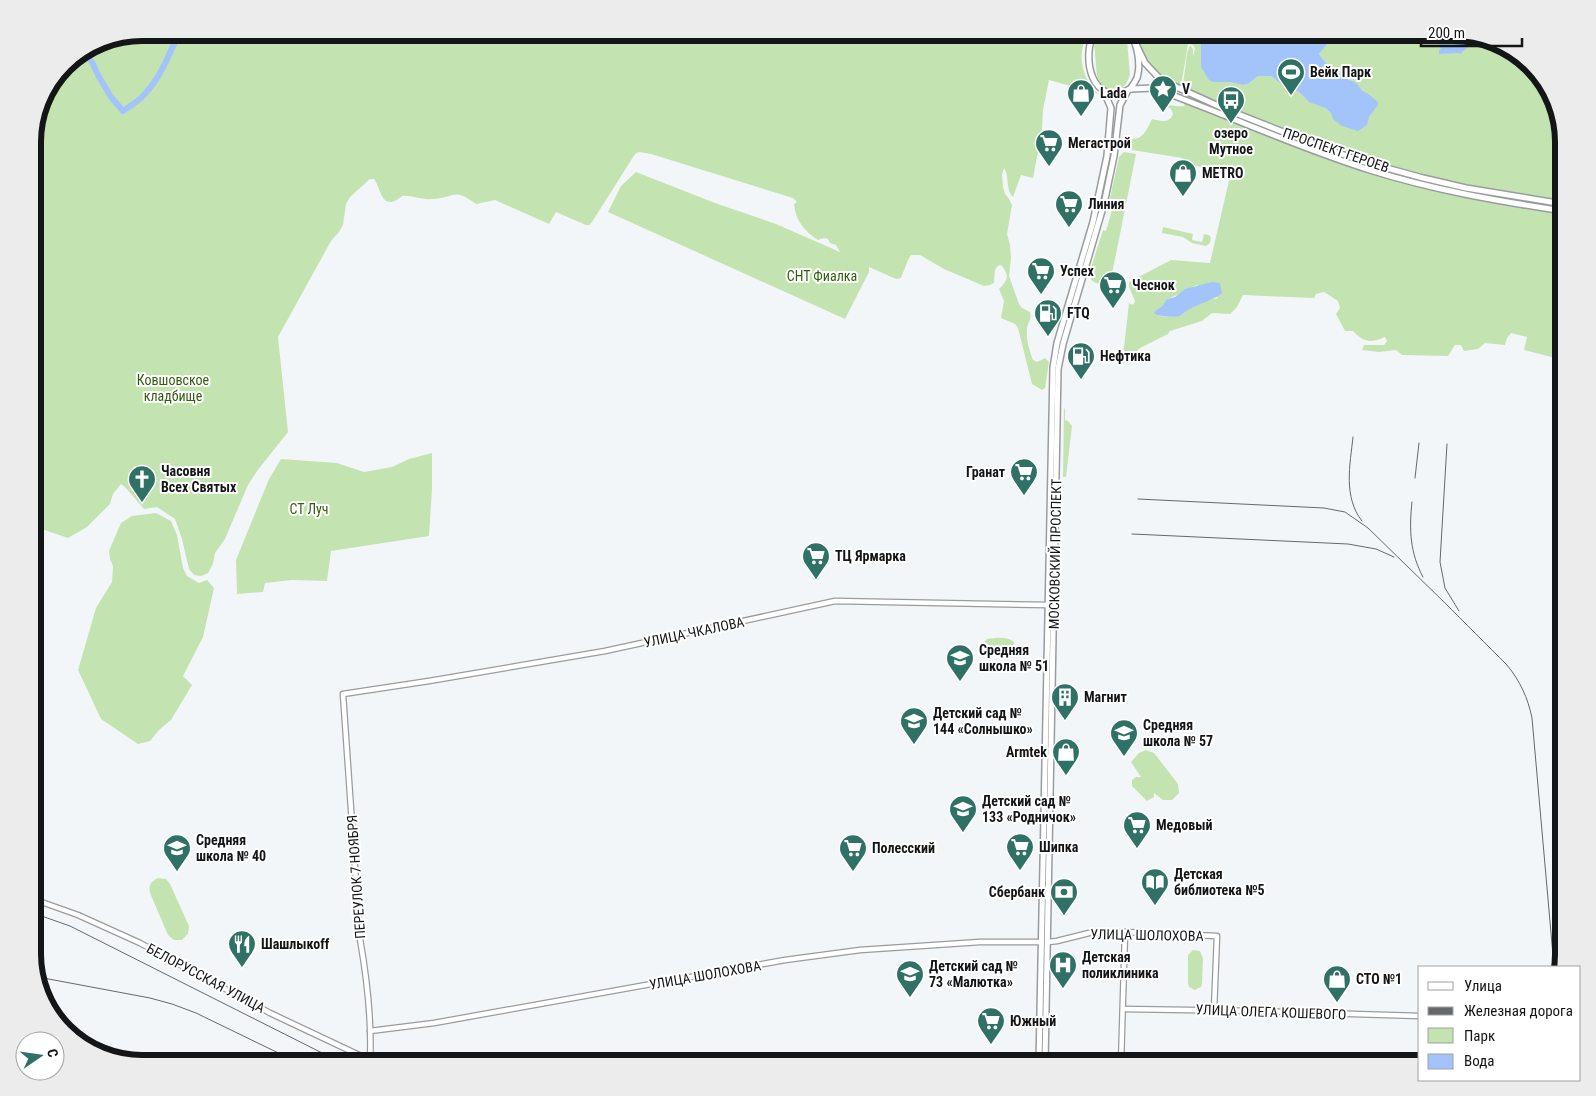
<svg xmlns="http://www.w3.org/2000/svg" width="1596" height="1096" viewBox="0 0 1596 1096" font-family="'Roboto Condensed',sans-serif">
<rect width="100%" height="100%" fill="#f3f6f9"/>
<g fill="#c3e4b0" fill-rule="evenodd">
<path d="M 143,32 L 1089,33 C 1076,51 1081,80 1099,94 L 1049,80 L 1043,110 L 1042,130 L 1033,178 L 1021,175 L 1013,197 C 1005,189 1010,177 1004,168 L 1002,174 L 1003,187 L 1005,194 L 1009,199 L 1012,205 L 1007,234 L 1010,245 L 1011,258 L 1009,276 L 1019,304 L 1022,308 L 1030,312 C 1032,319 1028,322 1027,328 C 1026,340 1029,349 1033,360 L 1037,362 L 1045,358 L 1049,362 L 1045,388 L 1042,390 L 1032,384 L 1018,328 L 1015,324 L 1001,318 L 1004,301 L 999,289 C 1008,280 1010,275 1001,265 C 993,266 995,276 994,283 L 990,285 L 984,286 L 944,269 L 920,255 L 911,255 L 908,260 L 901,278 L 896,279 L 869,267 L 869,272 L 845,319 L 608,212 L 621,186 L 636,172 L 715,203 L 776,224 L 840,252 L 836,245 L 830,243 L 828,239 L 824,238 L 818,240 C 805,232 795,220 794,204 L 797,202 L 793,198 L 651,154 L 639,152 L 635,154 L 592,222 L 589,225 L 586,225 L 556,212 L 549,224 L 495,200 L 476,204 C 452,186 455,199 431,199 C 421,200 412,195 402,196 C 381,214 381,187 374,179 L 370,179 L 350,197 L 346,204 L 343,225 L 339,232 L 331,241 L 278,337 L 288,432 L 257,471 L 248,485 L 225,539 L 215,553 L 213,564 L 208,573 L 201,576 L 194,575 L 189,569 L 182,539 L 175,519 L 157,507 L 144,509 L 125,487 L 121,484 L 113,494 L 110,504 L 87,527 L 68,538 L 33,526 L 33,136 L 44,94 L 65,65 L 101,41 Z"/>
<polygon points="1099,33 1123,33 1127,40 1130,75 1126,84 1122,88 1112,90 1103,86 1097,77 1094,43"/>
<path d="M 1133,33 L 1201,33 L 1229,82 L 1243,85 L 1248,84 L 1258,76 L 1271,76 L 1284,86 L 1299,92 L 1307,100 L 1325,108 L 1331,113 L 1367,125 L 1367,120 L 1378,102 L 1334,68 L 1325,62 L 1319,54 L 1337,33 L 1453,33 L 1515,51 L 1549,88 L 1563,142 L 1563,360 L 1524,350 L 1527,337 L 1511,333 L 1507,338 L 1505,345 L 1485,343 L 1478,349 L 1464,351 L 1461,345 L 1455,345 L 1448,356 L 1402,355 L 1396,350 L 1379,352 L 1362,350 L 1364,345 L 1384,345 L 1387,341 L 1385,337 C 1371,343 1364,343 1353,331 L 1345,331 L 1336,314 L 1340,308 L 1338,301 L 1324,292 L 1316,294 L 1314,298 L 1243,295 L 1237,307 L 1230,314 L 1212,313 L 1202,321 L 1170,331 L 1168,334 L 1140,348 L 1122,365 L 1129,303 L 1133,305 L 1135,301 L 1129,287 L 1129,282 L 1171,260 L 1210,263 L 1230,176 L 1223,174 L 1223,168 L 1221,168 L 1220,174 L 1215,173 L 1216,169 L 1188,165 L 1182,158 L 1126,149 L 1122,145 L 1122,141 L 1124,142 C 1129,138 1134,140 1140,137 C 1145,134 1149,125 1152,119 C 1161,121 1169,124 1173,114 L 1171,109 L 1163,104 C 1171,105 1176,107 1184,106 L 1188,94 L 1187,87 L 1183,85 L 1187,53 L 1190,45 L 1193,49 L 1193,56 L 1195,49 L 1193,45 L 1188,44 L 1181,86 L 1163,77 L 1147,61 ZM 1197,285 L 1218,298 L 1208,300 L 1188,309 L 1181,316 L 1167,317 L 1156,315 L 1155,312 L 1162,306 L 1167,299 C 1178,296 1186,289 1197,285 Z"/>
<path d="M 1124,152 L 1136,154 L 1110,284 C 1101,284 1091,285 1089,274 L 1103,230 L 1106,231 L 1114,203 L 1110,198 L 1119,157 Z"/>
<polygon points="1163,227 1193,234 1192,240 1202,242 1204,234 1209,235 1211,238 1210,243 1206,246 1192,243 1183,237 1162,233"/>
<polygon points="1064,408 1065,409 1065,420 1068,421 1072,426 1066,477 1063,477"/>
<polygon points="432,453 432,489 429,536 331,551 327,581 292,580 265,583 263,592 237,594 236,560 269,479 281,459 337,463 364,472 392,467 409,459"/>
<polygon points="156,513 171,521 177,535 183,568 187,576 199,583 207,580 214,588 203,637 183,676 192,685 171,720 159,730 150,741 138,744 101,719 78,670 96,608 112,582 113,566 110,559 109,551 121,523 132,516"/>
<path d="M 987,639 C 995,638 1007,636 1014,642 L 1013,652 L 1010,655 L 985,655 L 984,642 Z"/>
<polygon points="1146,750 1154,753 1178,784 1179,793 1172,800 1163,800 1154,793 1154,797 1147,801 1132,786 1132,780 1136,777 1141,777 1131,762 1139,753"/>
<path d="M 158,878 L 166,879 L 170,884 L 189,926 L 188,934 L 182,940 L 174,940 L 168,935 L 150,893 C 148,886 151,881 158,878 Z"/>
<polygon points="1193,950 1200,951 1203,958 1202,984 1201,987 1195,990 1189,987 1188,983 1188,955"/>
</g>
<g fill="#a3c4fb">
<path d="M 1201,33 L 1337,33 L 1319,54 L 1325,62 L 1349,80 C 1359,82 1358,88 1365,92 C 1370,95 1374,98 1378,102 L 1378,105 L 1369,117 L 1367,125 L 1358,131 L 1342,126 L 1333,119 L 1331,113 L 1325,108 L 1309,102 L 1299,92 L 1284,86 L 1271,76 L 1258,76 L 1248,84 L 1243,85 L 1229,82 L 1213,82 L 1209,80 L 1201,67 Z"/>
<polygon points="1439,33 1453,33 1465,36 1468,41 1468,47 1460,54 1458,53 1439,54 1439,50 1441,49 1438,41"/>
<path d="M 1212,282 L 1220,283 L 1222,293 C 1215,300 1199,303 1190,309 C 1186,310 1183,315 1180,316 C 1173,318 1163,316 1156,315 L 1154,312 L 1162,306 L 1167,299 L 1175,297 L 1185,289 Z"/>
</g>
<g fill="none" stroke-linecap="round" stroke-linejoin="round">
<path stroke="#a3c4fb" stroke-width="6" d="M 81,54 L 85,55 L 92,62 L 98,75 L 111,97 L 123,111 C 130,106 137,102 142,97 C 160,79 168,57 178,35 L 181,32"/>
<g stroke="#999c9f" stroke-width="7">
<g id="secondary">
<polyline points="33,899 78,915 140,943 270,1013 376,1063"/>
<polyline points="1048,942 1057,941 1089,933 1125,932 1217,936 1214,1010"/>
<polyline points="1123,1009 1253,1011 1420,1016"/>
<polyline points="370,1031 434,1023 785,960 860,950 980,942 1041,942"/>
<path d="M 370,1061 C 372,1020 367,979 360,939 L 343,694 L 429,681 L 605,651 L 835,601 L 1048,605"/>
<polyline points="1121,1063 1125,932"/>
</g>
</g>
<g stroke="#999c9f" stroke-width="8">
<g id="primary">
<path d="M 1094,32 C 1081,59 1092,108 1130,89 C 1133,85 1135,82 1137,78 C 1141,65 1138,42 1128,32"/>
<polyline points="1135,42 1145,63 1161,80 1225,109 1319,146 1361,161 1423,178 1466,188 1563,204"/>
<path d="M 1130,89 L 1153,88 C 1226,114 1296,147 1370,170 C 1433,190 1498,201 1563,211"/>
<polyline points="1039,1063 1053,368 1057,343 1093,222 1107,156 1111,108 1104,92"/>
<polyline points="1045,1063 1058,369 1063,344 1104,204 1114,156 1120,105 1128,90"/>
</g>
</g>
<use href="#secondary" stroke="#fff" stroke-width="4.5"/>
<use href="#primary" stroke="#fff" stroke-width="5"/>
<g stroke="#66686b" stroke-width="1">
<path d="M 1353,437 C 1350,465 1343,497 1362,521"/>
<polyline points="1447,444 1440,562 1445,588 1459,611"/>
<polyline points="1415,478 1419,443"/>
<path d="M 1138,499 L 1324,508 L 1345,512 L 1368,528 L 1445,603 L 1507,665 C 1520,681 1528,698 1532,718 L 1554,967"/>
<path d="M 1412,502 C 1409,530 1410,553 1423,577"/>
<polyline points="1132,534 1348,544 1376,549 1394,557"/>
<polyline points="33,913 70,926 342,1063"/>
<polyline points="38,977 150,998 172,1004 196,1013 299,1063"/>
</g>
</g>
<defs>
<g id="stadium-pin" transform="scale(1.4375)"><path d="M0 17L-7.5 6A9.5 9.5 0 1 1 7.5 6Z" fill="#2f7265" stroke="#fff"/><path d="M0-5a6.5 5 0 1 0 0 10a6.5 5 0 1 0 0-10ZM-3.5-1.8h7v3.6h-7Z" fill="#fff"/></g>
<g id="sight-pin" transform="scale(1.4375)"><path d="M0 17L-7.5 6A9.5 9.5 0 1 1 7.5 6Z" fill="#2f7265" stroke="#fff"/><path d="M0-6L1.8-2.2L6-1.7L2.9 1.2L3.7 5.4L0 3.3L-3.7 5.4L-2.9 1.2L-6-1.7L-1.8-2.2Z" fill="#fff"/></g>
<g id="shop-pin" transform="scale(1.4375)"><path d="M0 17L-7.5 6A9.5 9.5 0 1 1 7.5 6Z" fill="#2f7265" stroke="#fff"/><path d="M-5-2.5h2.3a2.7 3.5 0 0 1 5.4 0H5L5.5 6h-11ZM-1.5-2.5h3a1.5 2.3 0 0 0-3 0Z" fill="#fff"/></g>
<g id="bus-pin" transform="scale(1.4375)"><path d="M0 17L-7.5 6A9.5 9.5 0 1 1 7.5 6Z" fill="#2f7265" stroke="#fff"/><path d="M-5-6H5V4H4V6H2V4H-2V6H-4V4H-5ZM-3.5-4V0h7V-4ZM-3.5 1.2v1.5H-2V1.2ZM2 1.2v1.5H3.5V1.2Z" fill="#fff"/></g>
<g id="supermarket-pin" transform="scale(1.4375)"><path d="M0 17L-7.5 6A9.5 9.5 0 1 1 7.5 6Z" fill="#2f7265" stroke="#fff"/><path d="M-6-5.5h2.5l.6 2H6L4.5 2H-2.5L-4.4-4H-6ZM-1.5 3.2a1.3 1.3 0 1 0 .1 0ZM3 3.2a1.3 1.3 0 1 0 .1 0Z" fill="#fff"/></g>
<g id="fuel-pin" transform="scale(1.4375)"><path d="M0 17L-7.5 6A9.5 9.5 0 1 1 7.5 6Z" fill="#2f7265" stroke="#fff"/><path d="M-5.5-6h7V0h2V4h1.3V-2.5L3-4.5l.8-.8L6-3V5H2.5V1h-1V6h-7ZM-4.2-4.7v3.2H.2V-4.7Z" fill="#fff"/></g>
<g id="church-pin" transform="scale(1.4375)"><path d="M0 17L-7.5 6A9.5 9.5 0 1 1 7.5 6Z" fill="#2f7265" stroke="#fff"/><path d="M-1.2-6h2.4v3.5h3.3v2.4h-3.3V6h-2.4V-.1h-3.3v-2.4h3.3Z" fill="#fff"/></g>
<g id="school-pin" transform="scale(1.4375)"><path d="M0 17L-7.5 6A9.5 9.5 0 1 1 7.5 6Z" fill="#2f7265" stroke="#fff"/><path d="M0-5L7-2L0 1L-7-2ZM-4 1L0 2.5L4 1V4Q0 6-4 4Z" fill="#fff"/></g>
<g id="building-pin" transform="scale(1.4375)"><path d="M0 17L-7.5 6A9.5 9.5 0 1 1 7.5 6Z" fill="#2f7265" stroke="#fff"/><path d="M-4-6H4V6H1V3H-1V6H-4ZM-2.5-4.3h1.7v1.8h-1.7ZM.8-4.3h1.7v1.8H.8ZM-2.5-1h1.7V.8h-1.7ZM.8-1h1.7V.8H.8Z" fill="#fff"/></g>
<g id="library-pin" transform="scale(1.4375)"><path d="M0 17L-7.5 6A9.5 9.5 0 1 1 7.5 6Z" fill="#2f7265" stroke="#fff"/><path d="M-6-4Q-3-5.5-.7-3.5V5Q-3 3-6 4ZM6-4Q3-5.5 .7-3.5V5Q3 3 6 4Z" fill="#fff"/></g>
<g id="bank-pin" transform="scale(1.4375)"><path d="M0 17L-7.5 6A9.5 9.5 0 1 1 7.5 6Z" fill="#2f7265" stroke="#fff"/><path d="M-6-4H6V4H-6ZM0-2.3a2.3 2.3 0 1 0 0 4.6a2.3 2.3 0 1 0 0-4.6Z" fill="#fff"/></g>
<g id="restaurant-pin" transform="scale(1.4375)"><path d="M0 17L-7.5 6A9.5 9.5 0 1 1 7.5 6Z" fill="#2f7265" stroke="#fff"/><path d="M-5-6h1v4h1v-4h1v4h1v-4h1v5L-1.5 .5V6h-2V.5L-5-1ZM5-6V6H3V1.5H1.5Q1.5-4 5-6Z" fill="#fff"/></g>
<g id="hospital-pin" transform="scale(1.4375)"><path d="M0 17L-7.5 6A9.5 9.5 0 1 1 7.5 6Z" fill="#2f7265" stroke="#fff"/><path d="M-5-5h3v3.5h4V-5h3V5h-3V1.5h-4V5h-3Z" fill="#fff"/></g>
</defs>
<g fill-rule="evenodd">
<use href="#stadium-pin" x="1291" y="72"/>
<use href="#sight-pin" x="1163" y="89"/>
<use href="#shop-pin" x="1081" y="93"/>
<use href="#bus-pin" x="1231" y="100"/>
<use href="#supermarket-pin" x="1049" y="143"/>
<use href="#shop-pin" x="1183" y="173"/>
<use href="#supermarket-pin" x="1069" y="204"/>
<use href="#supermarket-pin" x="1041" y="271"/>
<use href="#supermarket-pin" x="1113" y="285"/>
<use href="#fuel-pin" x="1048" y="313"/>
<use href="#fuel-pin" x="1081" y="356"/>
<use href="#supermarket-pin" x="1024" y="472"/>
<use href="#church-pin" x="142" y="479"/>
<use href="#supermarket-pin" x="816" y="556"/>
<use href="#school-pin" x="960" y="658"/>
<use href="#building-pin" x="1065" y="697"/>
<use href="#school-pin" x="914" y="721"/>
<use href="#school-pin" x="1124" y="733"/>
<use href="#shop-pin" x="1066" y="752"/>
<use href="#school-pin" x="963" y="809"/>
<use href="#supermarket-pin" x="1137" y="825"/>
<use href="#supermarket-pin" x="1020" y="847"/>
<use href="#school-pin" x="177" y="848"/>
<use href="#supermarket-pin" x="853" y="848"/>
<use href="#library-pin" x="1155" y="882"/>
<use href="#bank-pin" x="1064" y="892"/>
<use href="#restaurant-pin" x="242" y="944"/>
<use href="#hospital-pin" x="1063" y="965"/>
<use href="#school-pin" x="910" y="974"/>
<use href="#shop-pin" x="1337" y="979"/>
<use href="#supermarket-pin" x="991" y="1021"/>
</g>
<g text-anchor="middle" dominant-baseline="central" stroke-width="4" stroke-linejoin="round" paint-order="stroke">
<g font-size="14" font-weight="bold" fill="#141517" stroke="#fff" text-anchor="start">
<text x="1310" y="72">Вейк Парк</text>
<text x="1182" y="89">V</text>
<text x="1100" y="93">Lada</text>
<text x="1231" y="133" text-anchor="middle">озеро<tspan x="1231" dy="16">Мутное</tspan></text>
<text x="1068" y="143">Мегастрой</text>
<text x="1202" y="173">METRO</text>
<text x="1088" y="204">Линия</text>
<text x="1060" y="271">Успех</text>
<text x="1132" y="285">Чеснок</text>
<text x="1067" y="313">FTQ</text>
<text x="1100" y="356">Нефтика</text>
<text x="161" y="471">Часовня<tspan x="161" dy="16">Всех Святых</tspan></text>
<text x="1005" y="472" text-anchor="end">Гранат</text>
<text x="835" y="556">ТЦ Ярмарка</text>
<text x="979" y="650">Средняя<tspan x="979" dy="16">школа № 51</tspan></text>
<text x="1084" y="697">Магнит</text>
<text x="933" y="713">Детский сад №<tspan x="933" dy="16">144 «Солнышко»</tspan></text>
<text x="1143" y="725">Средняя<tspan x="1143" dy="16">школа № 57</tspan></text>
<text x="1047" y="752" text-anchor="end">Armtek</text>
<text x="982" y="801">Детский сад №<tspan x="982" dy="16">133 «Родничок»</tspan></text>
<text x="1156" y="825">Медовый</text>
<text x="196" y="840">Средняя<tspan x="196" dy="16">школа № 40</tspan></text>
<text x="1039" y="847">Шипка</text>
<text x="872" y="848">Полесский</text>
<text x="1174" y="874">Детская<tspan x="1174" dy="16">библиотека №5</tspan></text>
<text x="1045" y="892" text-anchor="end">Сбербанк</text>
<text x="261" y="944">Шашлыкоff</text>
<text x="1082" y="957">Детская<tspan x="1082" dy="16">поликлиника</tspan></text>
<text x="929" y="966">Детский сад №<tspan x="929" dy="16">73 «Малютка»</tspan></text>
<text x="1356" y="979">СТО №1</text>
<text x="1010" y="1021">Южный</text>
</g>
<g font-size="14" fill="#141517" stroke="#fff">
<text transform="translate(1336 150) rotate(19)">ПРОСПЕКТ ГЕРОЕВ</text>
<text transform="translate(1055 554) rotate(-89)">МОСКОВСКИЙ ПРОСПЕКТ</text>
<text transform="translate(694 632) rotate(-12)">УЛИЦА ЧКАЛОВА</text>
<text transform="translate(356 877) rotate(-94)">ПЕРЕУЛОК 7 НОЯБРЯ</text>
<text transform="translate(1147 935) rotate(1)">УЛИЦА ШОЛОХОВА</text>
<text transform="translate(705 975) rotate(-10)">УЛИЦА ШОЛОХОВА</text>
<text transform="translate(206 978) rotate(28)">БЕЛОРУССКАЯ УЛИЦА</text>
<text transform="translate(1271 1012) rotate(2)">УЛИЦА ОЛЕГА КОШЕВОГО</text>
</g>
<g font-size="14" fill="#325d0e" stroke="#fff">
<text x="822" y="276">СНТ Фиалка</text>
<text x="173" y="380">Ковшовское<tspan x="173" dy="16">кладбище</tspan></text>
<text x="309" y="509">СТ Луч</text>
</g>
</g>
<path d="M0 0H1596V1096H0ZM142 41H1454A101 101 0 0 1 1555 142V954A101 101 0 0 1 1454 1055H142A101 101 0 0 1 41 954V142A101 101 0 0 1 142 41Z" fill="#ececec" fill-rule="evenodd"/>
<path fill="none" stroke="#141517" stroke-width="6" d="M142 41H1454A101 101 0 0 1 1555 142V954A101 101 0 0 1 1454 1055H142A101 101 0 0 1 41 954V142A101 101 0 0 1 142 41Z"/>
<rect x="1418" y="966" width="162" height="115" fill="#ffffff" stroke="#a1a1a2"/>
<rect x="1428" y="982" width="25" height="8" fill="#ffffff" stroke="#a1a1a2"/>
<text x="1464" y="991" font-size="15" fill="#141517">Улица</text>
<rect x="1428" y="1007" width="25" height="8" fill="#66686b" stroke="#a1a1a2"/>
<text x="1464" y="1016" font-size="15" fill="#141517">Железная дорога</text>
<rect x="1428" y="1028" width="25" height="15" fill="#c3e4b0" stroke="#a1a1a2"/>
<text x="1464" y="1041" font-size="15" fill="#141517">Парк</text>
<rect x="1428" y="1054" width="25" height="15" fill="#a3c4fb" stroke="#a1a1a2"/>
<text x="1464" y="1066" font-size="15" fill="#141517">Вода</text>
<g transform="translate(40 1056) rotate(77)"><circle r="24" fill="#ffffff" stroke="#a1a1a2"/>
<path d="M0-4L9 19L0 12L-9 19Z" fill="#2f7265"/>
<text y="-8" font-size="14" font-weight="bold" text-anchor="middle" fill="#141517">С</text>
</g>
<path d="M1421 38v8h101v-8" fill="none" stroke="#141517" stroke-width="2.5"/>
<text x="1428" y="38" font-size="15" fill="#141517" stroke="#ffffff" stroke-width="4" paint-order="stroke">200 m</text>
</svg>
